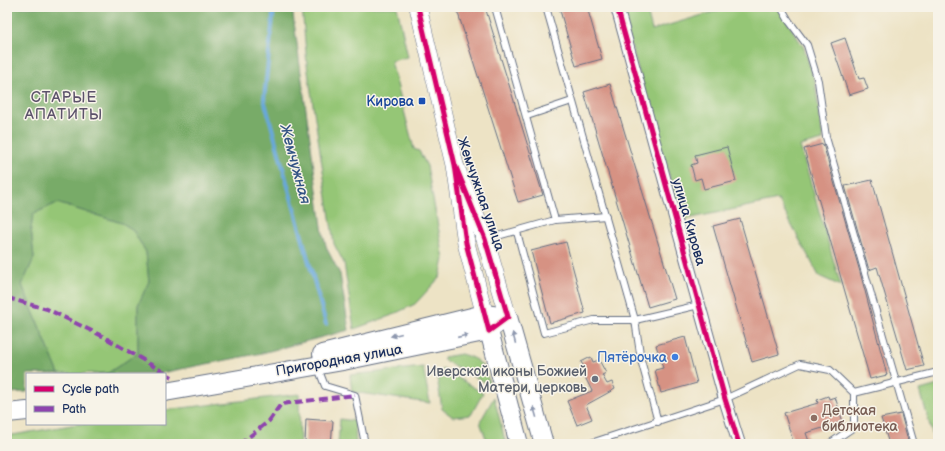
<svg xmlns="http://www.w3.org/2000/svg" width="945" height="451" viewBox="0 0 945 451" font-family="'Balsamiq Sans',sans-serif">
<rect width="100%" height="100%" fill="#f7f3e8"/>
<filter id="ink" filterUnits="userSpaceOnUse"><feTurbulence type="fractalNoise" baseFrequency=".025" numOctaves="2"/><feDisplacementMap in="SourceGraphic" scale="8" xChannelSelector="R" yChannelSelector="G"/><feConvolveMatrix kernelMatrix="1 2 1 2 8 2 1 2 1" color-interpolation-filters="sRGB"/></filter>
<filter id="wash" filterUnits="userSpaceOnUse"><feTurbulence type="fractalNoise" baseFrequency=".012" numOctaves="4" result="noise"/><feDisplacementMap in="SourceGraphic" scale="16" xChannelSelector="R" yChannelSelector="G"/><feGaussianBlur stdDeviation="0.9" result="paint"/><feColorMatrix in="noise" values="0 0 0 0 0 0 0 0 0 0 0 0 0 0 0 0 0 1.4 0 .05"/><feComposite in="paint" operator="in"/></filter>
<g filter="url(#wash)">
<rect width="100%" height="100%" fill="#ede3c5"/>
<g fill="#95c676" stroke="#587a6a">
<polygon points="302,7 397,7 408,57 391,61 414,149 419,151 427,166 444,259 440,277 415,304 390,316 354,329 344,263 334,244 307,65"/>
<polygon points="620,7 646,7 652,30 730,7 778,7 804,48 815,82 823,140 800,146 841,286 819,276 778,200 682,220"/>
<polygon points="57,203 122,223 132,229 146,252 149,282 138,305 138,353 108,373 59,374 22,285 34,258 31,229 33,214"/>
<path d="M 461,354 C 479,359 484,364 489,382 L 488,384 L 444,360 L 444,357 Z"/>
<polygon points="423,367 430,403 352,392 350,375"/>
<polygon points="443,369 483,393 471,415 453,417 442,409 437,377"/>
<polygon points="938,385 938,444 935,444 920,390"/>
<polygon points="299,394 300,444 7,444 7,436 77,424 165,424 165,410"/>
<polygon points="494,397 506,444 488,444 480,422"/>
<polygon points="340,419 355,421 356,444 338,444"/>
</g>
<polygon fill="#78ab67" stroke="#4a6d62" points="7,7 292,7 323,234 327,249 340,274 349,330 262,353 161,373 92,374 108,373 138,353 138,305 149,281 146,252 132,229 122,223 57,203 33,214 31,229 34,258 22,285 59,374 27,374 27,392 7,393"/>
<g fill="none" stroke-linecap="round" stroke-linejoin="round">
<polyline stroke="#68a8db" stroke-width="4" points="274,7 264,99 326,324"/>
</g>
<g id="blocks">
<g fill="#d69283">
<polygon points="456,7 485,7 543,195 518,202"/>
<polygon points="559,7 587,7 602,59 576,66"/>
<polygon points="845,38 859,79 864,78 868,89 849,95 831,43"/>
<polygon points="610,84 675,299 648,307 584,92"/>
<polygon points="823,144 860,272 887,375 870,379 804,149"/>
<polygon points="727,147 736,181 704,189 701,178 695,180 691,165 697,163 695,155"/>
<polygon points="872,180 924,366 907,370 877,267 869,270 845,186"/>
<polygon points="740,219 779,354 752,362 713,226"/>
<polygon points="566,242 585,313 550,323 531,251"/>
<polygon points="685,337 697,383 661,393 655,370 663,368 656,345"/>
<polygon points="591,357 593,362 599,360 606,373 602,375 607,384 612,382 615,389 586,405 592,419 577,425 567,401 592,391 581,369 584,367 581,362"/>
<polygon points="828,396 829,399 835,397 843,422 806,433 810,444 794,444 784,413 818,403 817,400"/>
<polygon points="901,414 909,444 889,444 881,418"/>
<polygon points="306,419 333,421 331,444 305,443"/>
</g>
</g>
</g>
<g filter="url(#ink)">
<use href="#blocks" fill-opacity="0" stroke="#646e82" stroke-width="1"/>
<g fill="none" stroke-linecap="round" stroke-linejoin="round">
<g stroke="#646e82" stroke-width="8">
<g id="lane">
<polyline points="546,7 635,320 641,360 658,422"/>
<polyline points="781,7 789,21 807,45 818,81 826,137 914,444"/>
<polyline points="527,116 572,101"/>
<polyline points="555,220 606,216"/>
<polyline points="517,232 544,333 594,320 635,320 699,305"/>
<polyline points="487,239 555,220 495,7"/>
<polyline points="318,368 325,386 355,395 365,444"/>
<polyline points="588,444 725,399 800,364 830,370 854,393 938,372"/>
<polyline points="829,444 854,427 854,393"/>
</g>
</g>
<g stroke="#646e82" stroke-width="14">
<polyline id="street" points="617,7 725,399 739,444"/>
</g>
<g stroke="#646e82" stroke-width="18">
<polyline id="secondary" points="418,7 455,165 485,239 508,317 489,331 466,243 455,165"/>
</g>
<g stroke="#646e82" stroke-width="20">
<g id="primary">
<polyline points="322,354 484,314 508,317 544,444"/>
<polyline points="165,392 343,361 489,331 519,444"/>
<polyline points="7,413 27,411"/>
</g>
</g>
<use href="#lane" stroke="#fff" stroke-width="6"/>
<use href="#street" stroke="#fff" stroke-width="12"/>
<use href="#secondary" stroke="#fff" stroke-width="17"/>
<use href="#primary" stroke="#fff" stroke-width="18"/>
<g stroke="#8e44ad" stroke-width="4" stroke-dasharray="8 4" stroke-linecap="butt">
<polyline points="7,300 11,299 47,309 104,337 172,377"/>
<polyline points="240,444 269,421 281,404 355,395"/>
</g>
<g stroke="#f7f3e8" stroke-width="8">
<g id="cycleway">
<polyline points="418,7 455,165 485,239 508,317 489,331 466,243 455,165"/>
<polyline points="617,7 725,399 739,444"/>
</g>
</g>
<use href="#cycleway" stroke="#d6006c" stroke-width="5"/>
</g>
<defs><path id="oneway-solid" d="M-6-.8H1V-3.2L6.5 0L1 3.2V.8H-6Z"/></defs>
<g fill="#8d97ae">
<use href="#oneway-solid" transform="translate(396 335) rotate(166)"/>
<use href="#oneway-solid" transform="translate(463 336) rotate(-13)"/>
<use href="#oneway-solid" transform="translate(514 338) rotate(-105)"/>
<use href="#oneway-solid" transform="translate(535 412) rotate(-106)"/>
</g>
</g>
<rect fill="#1a4fb4" stroke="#f7f3e8" stroke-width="1.5" x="418" y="97" width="8" height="8" rx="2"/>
<circle fill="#3f7fe0" stroke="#f7f3e8" stroke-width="1.5" cx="675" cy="357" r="4"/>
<circle fill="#6b7280" stroke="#f7f3e8" stroke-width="1.5" cx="595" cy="379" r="4"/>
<circle fill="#8d6e63" stroke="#f7f3e8" stroke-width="1.5" cx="814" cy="418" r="4"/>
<g text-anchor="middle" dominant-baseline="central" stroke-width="3" stroke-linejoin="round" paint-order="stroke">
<g font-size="14" fill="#164399" stroke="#f7f3e8" text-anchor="end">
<text x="414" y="101">Кирова</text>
</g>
<g font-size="14" fill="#1b2f5e" stroke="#f7f3e8">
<text transform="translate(481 194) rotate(71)">Жемчужная улица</text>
<text transform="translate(689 222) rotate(74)">улица Кирова</text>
<text transform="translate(339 360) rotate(-10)">Пригородная улица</text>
</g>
<g font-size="14" fill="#366cbe" stroke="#f7f3e8" text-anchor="end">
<text x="667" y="357">Пятёрочка</text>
</g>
<g font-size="14" fill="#5b616d" stroke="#f7f3e8" text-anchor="end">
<text x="587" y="371">Иверской иконы Божией<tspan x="587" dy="16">Матери, церковь</tspan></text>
</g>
<g font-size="14" fill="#785e54" stroke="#f7f3e8" text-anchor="start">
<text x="822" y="410">Детская<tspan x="822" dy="16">библиотека</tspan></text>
</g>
<g font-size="15" letter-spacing="1" fill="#5c526b" stroke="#f7f3e8">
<text x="64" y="97">СТАРЫЕ<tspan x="64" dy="17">АПАТИТЫ</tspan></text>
</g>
<g font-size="15" font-style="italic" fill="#325384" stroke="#f7f3e8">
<text transform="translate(295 164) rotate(75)">Жемчужная</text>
</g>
</g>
<rect width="945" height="451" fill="none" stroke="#f7f3e8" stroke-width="24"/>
<rect x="26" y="373" width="140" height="52" fill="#f7f3e8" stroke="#9fa5b1"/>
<rect x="34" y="386" width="20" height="6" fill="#d6006c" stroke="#9fa5b1"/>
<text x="62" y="393" font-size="12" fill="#1b2f5e">Cycle path</text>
<rect x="34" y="406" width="20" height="6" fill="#8e44ad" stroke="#9fa5b1"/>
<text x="62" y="413" font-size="12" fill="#1b2f5e">Path</text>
</svg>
